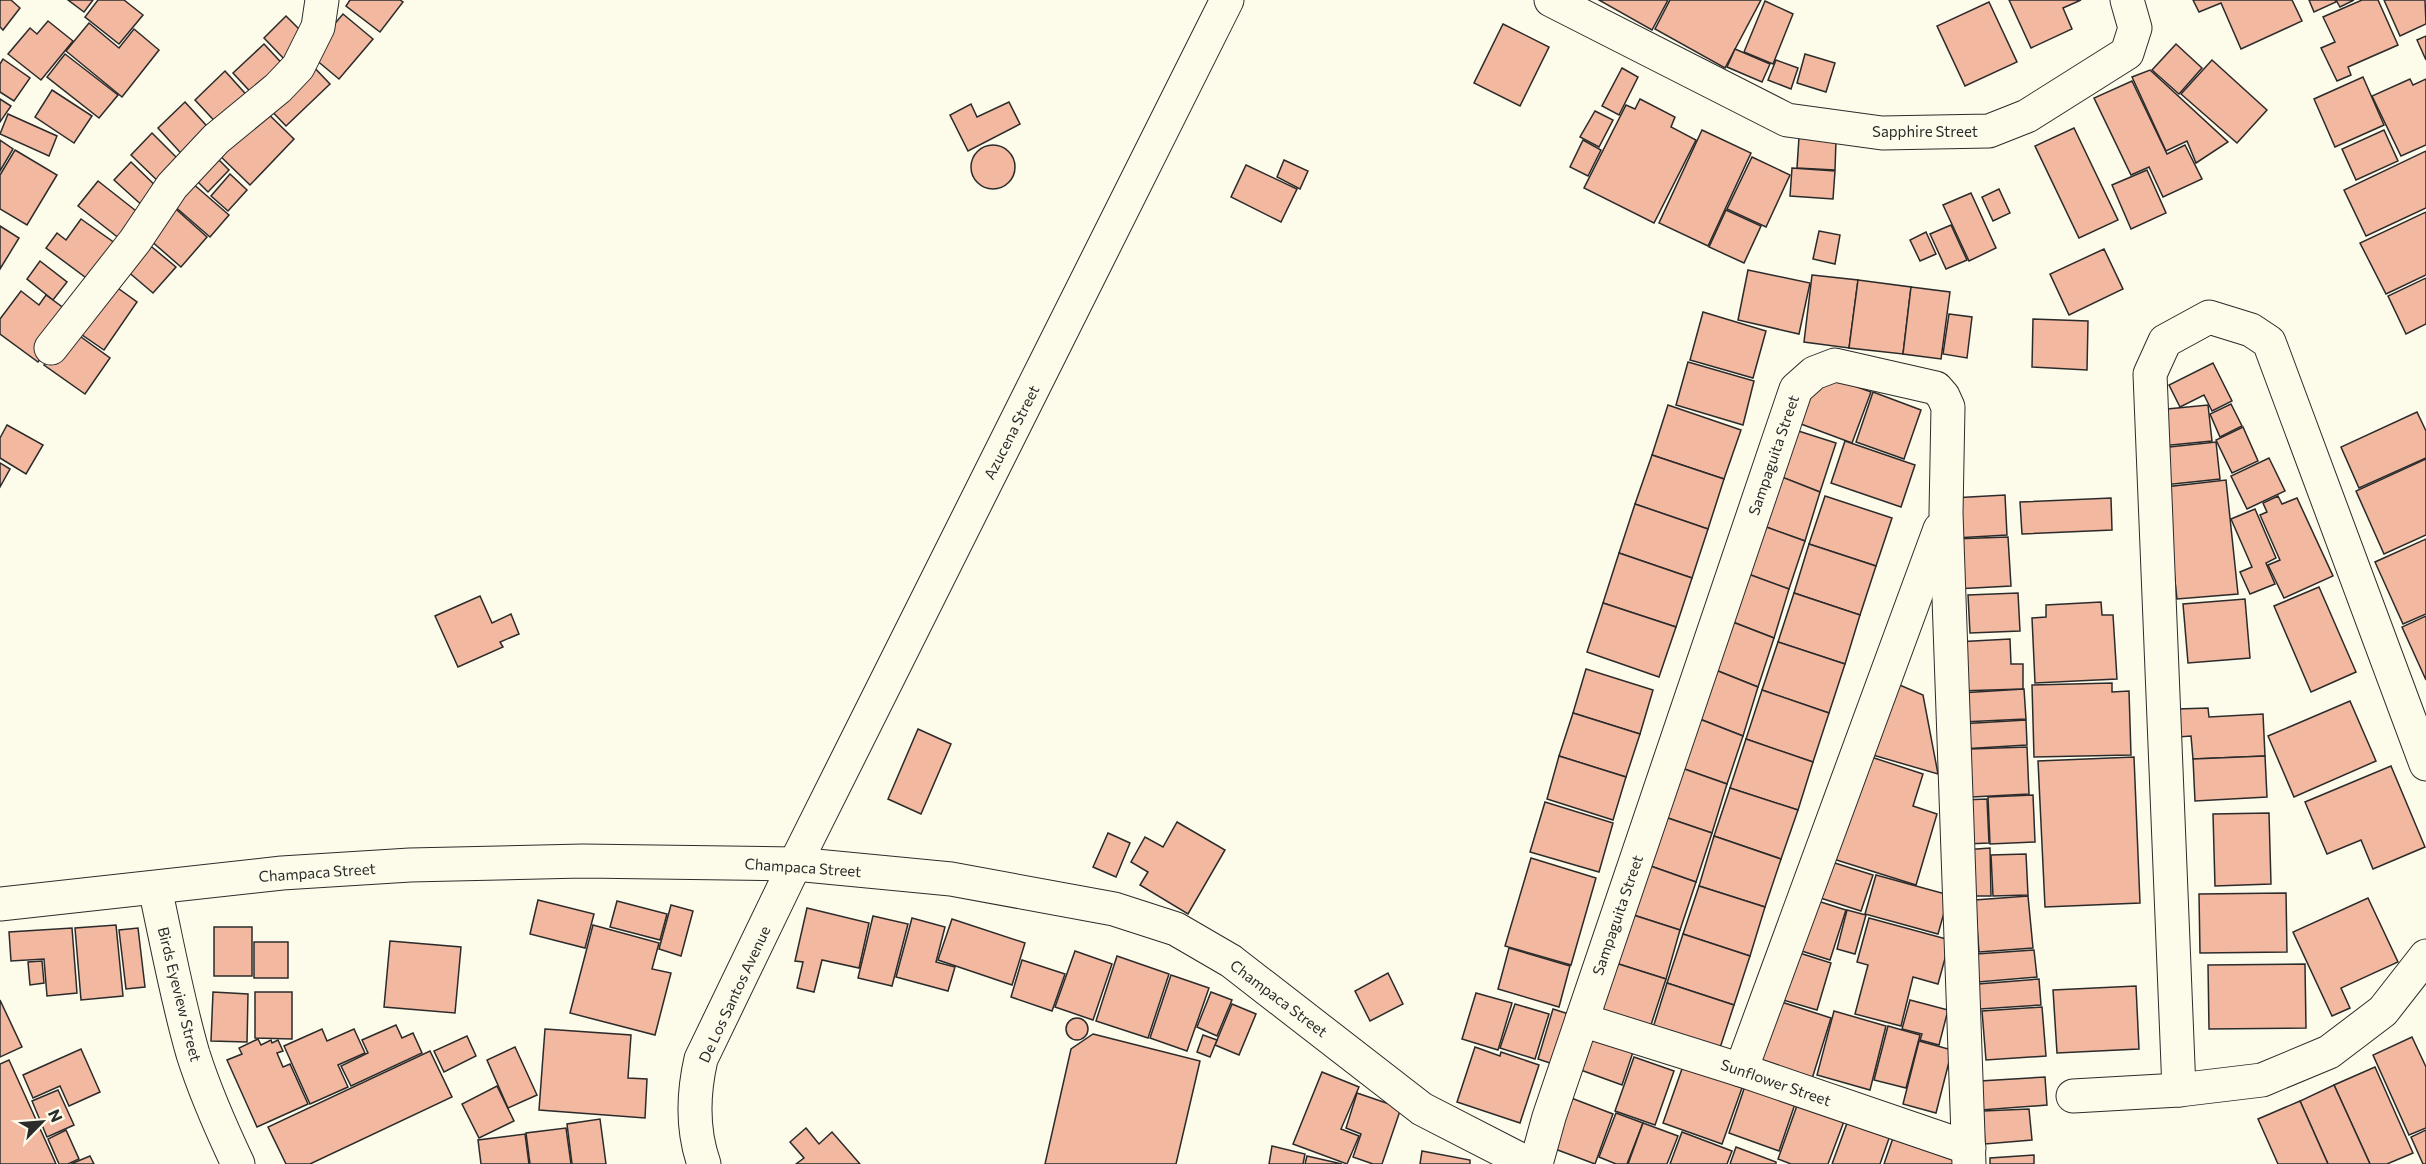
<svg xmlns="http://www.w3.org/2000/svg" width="2426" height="1164" viewBox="0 0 2426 1164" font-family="Commissioner,sans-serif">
<rect width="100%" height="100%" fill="#fdfbea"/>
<g fill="#f2b8a0" stroke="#2b2b2b" stroke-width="1.5">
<polygon points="0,0 11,0 20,8 3,30 0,27"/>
<polygon points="68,0 93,0 84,12"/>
<polygon points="98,0 124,0 143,15 119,44 85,17"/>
<polygon points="350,0 400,0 403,2 380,32 346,6"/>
<polygon points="1599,0 1668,0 1652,30"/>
<polygon points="1670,0 1761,0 1725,68 1655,29"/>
<polygon points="2009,0 2081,0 2063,8 2072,29 2031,48"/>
<polygon points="2193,0 2292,0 2302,21 2241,49 2221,3 2199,12"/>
<polygon points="2309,0 2335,0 2336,2 2314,12"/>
<polygon points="2336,0 2354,0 2340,7"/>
<polygon points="2362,0 2378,0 2398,45 2348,67 2351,75 2337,81 2321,48 2335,42 2323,17"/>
<polygon points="2384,0 2425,0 2426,24 2400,36"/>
<polygon points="1765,1 1793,14 1773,64 1744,52"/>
<polygon points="1989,2 2017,62 1965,86 1937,26"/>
<polygon points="343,14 373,39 339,79 309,54"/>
<polygon points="286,16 310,40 287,62 264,38"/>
<polygon points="48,21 73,41 41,80 8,54 30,28 37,34"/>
<polygon points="89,23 119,48 134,29 159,50 122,97 66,51"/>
<polygon points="1503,24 1549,47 1520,106 1474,83"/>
<polygon points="2426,36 2426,60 2417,40"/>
<polygon points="264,44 289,71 258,100 233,73"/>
<polygon points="2176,44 2202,68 2179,94 2152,70"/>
<polygon points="1735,49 1770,64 1762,82 1727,67"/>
<polygon points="65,54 118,95 99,118 47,77"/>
<polygon points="1805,54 1835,63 1826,92 1797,83"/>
<polygon points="3,59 30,78 14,101 0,92 0,64"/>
<polygon points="1776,60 1798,68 1791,89 1768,80"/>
<polygon points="2212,60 2267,110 2237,143 2181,94"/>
<polygon points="308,61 330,84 286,126 263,102"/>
<polygon points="1622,68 1638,77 1619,115 1602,106"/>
<polygon points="2150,70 2228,142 2196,163 2187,141 2166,151 2132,77"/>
<polygon points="225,71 252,101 222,129 195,100"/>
<polygon points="2363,77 2384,125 2335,147 2314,99"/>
<polygon points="2410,79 2413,85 2426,79 2426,145 2401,156 2372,96"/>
<polygon points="2132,81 2167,154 2185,145 2202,179 2163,197 2149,167 2131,175 2094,98"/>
<polygon points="52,90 92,116 74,143 35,117"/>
<polygon points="0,99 11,106 0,122"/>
<polygon points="1640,99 1675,117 1671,127 1696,140 1654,223 1584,188 1626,105 1635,109"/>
<polygon points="185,102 215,135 188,161 158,128"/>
<polygon points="1009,102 1020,124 968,151 950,115 971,104 977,117"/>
<polygon points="258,104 294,139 250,185 214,150"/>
<polygon points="1595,111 1613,120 1599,147 1580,137"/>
<polygon points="8,114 57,136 49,156 0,134"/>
<polygon points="2074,128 2118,220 2079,238 2035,146"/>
<polygon points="1702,130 1751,153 1708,246 1659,223"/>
<polygon points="2384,130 2398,161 2356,180 2342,149"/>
<polygon points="152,133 185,166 165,188 131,155"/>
<polygon points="1799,137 1836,140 1835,170 1797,168"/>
<polygon points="0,140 13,149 0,171"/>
<polygon points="1583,140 1601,150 1588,176 1570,167"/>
<circle cx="993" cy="167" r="22"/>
<polygon points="208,149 229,170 208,192 187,171"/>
<polygon points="15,150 57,175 27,225 0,209 0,175"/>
<polygon points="2426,151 2426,208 2366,236 2344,190"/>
<polygon points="1752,157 1790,175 1766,227 1727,209"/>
<polygon points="1284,160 1308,171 1300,189 1277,177"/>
<polygon points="131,162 161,191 145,208 114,180"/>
<polygon points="1246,165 1297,189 1281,222 1231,197"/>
<polygon points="1792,168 1835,171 1833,199 1790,196"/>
<polygon points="2147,170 2166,213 2131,229 2112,185"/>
<polygon points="230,174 247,190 228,211 211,196"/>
<polygon points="184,176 229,215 210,237 165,198"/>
<polygon points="98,181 140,214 120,239 78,206"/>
<polygon points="1999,189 2010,213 1993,221 1982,197"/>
<polygon points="1971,193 1996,248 1969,261 1943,205"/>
<polygon points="168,202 207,237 181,267 142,233"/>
<polygon points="1726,210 1761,226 1744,263 1709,247"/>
<polygon points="2426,212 2426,275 2386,294 2360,243"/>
<polygon points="81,219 119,246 93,283 46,248 57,233 66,240"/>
<polygon points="1951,225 1967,260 1946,269 1930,234"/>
<polygon points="0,226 19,238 0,269"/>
<polygon points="1819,231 1840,235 1835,264 1813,259"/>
<polygon points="1926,232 1936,254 1920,261 1910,240"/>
<polygon points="141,238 176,267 153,293 119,264"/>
<polygon points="2104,249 2123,289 2069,315 2050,274"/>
<polygon points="40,261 67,282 53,300 27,279"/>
<polygon points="1748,270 1810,283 1799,334 1738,320"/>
<polygon points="1812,275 1858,280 1849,348 1804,342"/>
<polygon points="2426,278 2426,324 2406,334 2388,296"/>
<polygon points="1858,280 1911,287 1903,354 1849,348"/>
<polygon points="108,281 137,302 104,350 75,330"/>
<polygon points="1911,287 1950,292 1941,359 1903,354"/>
<polygon points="21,291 39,305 46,295 65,309 66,325 38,362 0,334 0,319"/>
<polygon points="1703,312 1766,331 1753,378 1690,360"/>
<polygon points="1949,314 1972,317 1967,358 1943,354"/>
<polygon points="2033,319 2088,321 2087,370 2032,367"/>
<polygon points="70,329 110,358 85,394 44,365"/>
<polygon points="1688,362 1754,381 1743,425 1676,405"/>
<polygon points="2213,363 2232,401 2212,411 2204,395 2180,407 2169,385"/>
<polygon points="1819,373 1871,392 1852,443 1801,424"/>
<polygon points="1873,392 1921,410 1904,459 1856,442"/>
<polygon points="2231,404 2242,426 2220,437 2210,414"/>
<polygon points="1668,405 1741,430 1724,479 1652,455"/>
<polygon points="2208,405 2212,441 2161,446 2157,410"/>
<polygon points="2417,412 2426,431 2426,458 2359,488 2341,447"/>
<polygon points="7,425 43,445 26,474 0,458 0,438"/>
<polygon points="2243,427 2258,461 2232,473 2216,440"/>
<polygon points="1789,428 1836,443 1820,492 1774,474"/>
<polygon points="1845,441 1915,465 1901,507 1831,483"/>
<polygon points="2216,442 2220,479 2164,485 2160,448"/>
<polygon points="1652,455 1724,479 1708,529 1635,504"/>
<polygon points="2269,458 2285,491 2247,509 2231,476"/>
<polygon points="2426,459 2426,535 2384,554 2356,491"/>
<polygon points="0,463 10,469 0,487"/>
<polygon points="1774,474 1820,492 1805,541 1758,524"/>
<polygon points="2226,480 2238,594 2177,599 2165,487"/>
<polygon points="2005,495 2007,535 1955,538 1952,498"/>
<polygon points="1825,496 1892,518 1876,566 1809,544"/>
<polygon points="2278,496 2282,504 2297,498 2333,576 2284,598 2268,565 2280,560 2260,515 2267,512 2263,503"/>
<polygon points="2111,498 2112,530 2022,534 2020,502"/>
<polygon points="1635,504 1708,529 1692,578 1619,553"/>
<polygon points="2255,509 2276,558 2266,563 2275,584 2250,594 2240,572 2252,567 2231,519"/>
<polygon points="1758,524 1805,541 1789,589 1740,571"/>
<polygon points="2008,537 2011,586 1955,589 1952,539"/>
<polygon points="2426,539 2426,614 2403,624 2375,562"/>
<polygon points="1809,544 1876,566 1860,615 1794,593"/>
<polygon points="1619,553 1692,578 1676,627 1603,603"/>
<polygon points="1740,571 1789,589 1774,638 1725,619"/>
<polygon points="2319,587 2356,672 2311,692 2274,606"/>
<polygon points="1794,593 1860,615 1845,664 1778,642"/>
<polygon points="2018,593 2020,631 1970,633 1968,595"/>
<polygon points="480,596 492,623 511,614 519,634 500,642 503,647 458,667 435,616"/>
<polygon points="2245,599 2250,658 2188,663 2183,604"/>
<polygon points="2101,602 2102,615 2113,615 2117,679 2035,683 2032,618 2046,617 2046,605"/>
<polygon points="1603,603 1676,627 1659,677 1587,652"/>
<polygon points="2426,616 2426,680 2402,627"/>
<polygon points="1725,619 1774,638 1758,687 1708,667"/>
<polygon points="2010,639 2011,664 2023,664 2023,689 1958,691 1955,642"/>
<polygon points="1778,642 1845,664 1829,713 1762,690"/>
<polygon points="1708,667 1758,687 1743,736 1692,716"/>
<polygon points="1586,669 1653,690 1640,734 1573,713"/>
<polygon points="1888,680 1923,695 1938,774 1866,753"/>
<polygon points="2112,683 2112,692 2129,691 2131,755 2034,757 2032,685"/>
<polygon points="2024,689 2026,719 1962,722 1960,693"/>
<polygon points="1762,690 1829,713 1813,762 1746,739"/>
<polygon points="2350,701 2376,761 2294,797 2268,736"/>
<polygon points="2208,708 2209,717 2263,714 2265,756 2193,759 2191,736 2178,737 2177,709"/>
<polygon points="1573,713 1640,734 1626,777 1559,756"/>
<polygon points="1692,716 1743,736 1727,784 1676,766"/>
<polygon points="2026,720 2027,745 1961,749 1959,724"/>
<polygon points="918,729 951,744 921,814 888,799"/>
<polygon points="1746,739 1813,762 1798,810 1730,788"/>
<polygon points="2027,747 2029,794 1972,797 1970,749"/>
<polygon points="1859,753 1923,774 1913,806 1937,814 1916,885 1827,857"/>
<polygon points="1559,756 1626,777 1613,820 1547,799"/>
<polygon points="2265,756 2267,797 2195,801 2193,759"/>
<polygon points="2134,757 2140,903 2045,907 2038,761"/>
<polygon points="1676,766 1727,784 1712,833 1659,815"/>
<polygon points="2391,766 2425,847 2373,869 2361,840 2327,854 2305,802"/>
<polygon points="1730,788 1798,810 1781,859 1714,836"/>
<polygon points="2033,795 2035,842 1990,844 1988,797"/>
<polygon points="1987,799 1989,843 1966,844 1963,800"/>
<polygon points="1545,802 1613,823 1599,872 1530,852"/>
<polygon points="2269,813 2271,884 2215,886 2213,814"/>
<polygon points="1659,815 1712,833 1696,882 1642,863"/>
<polygon points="1177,822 1225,850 1188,914 1140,885 1148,872 1131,862 1145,837 1163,847"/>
<polygon points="1108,833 1130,843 1116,877 1093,867"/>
<polygon points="1714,836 1781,859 1765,907 1699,886"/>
<polygon points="1990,848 1991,896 1963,896 1963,850"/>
<polygon points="2026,854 2028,895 1993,896 1991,855"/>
<polygon points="1531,858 1596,878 1571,965 1505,946"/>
<polygon points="1822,859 1873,875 1861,911 1811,895"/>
<polygon points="1642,863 1696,882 1680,930 1621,911"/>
<polygon points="1876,875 1949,895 1938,934 1865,914"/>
<polygon points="1699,886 1765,907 1750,956 1683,934"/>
<polygon points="2286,893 2287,952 2200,953 2199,894"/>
<polygon points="2028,896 2033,948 1979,952 1975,900"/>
<polygon points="1805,897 1846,910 1830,960 1789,947"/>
<polygon points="2368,898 2398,962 2341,988 2350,1008 2332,1016 2293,932"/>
<polygon points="538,900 594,914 585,948 530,934"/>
<polygon points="617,901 667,914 660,940 610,927"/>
<polygon points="671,905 693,911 681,956 659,949"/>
<polygon points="807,908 869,923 859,968 822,960 814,992 797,988 803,962 795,961"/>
<polygon points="1847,910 1866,915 1855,954 1837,949"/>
<polygon points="1621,911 1680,930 1666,979 1606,960"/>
<polygon points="873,916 908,924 892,986 858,978"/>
<polygon points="912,918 945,927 936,962 955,967 948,991 896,977"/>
<polygon points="1869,918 1950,940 1938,984 1913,977 1901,1026 1855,1014 1868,965 1857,962"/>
<polygon points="952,919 1025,943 1012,985 938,960"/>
<polygon points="116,925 123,996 81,1000 75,928"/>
<polygon points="593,925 659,943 652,969 671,973 655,1035 570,1013"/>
<rect x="214" y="927" width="38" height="49"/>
<polygon points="72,928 77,993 47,996 44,959 11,961 9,932"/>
<polygon points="138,928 145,987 126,989 119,930"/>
<polygon points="1683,934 1750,956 1734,1005 1667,983"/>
<polygon points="390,941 461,947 455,1013 384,1007"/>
<rect x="254" y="942" width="34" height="36"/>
<polygon points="1509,948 1570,966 1559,1007 1498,989"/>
<polygon points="1787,949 1831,963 1817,1010 1773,997"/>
<polygon points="2034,950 2037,977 1978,982 1976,954"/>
<polygon points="1075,951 1112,964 1093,1020 1055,1007"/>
<polygon points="1117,956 1169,974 1148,1038 1096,1021"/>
<polygon points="1022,960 1065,974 1052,1011 1011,997"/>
<polygon points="1606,960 1666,979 1650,1028 1591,1009"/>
<polygon points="42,961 44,983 30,985 28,962"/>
<polygon points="2305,964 2306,1028 2209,1029 2208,965"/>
<polygon points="1388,973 1403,1004 1370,1021 1355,991"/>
<polygon points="1171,975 1209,988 1187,1051 1150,1038"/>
<polygon points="2039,979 2041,1005 1980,1009 1978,984"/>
<polygon points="1667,983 1734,1005 1718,1054 1652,1031"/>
<polygon points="2136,986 2139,1049 2057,1053 2053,990"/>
<polygon points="213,992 248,994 247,1042 211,1041"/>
<polygon points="255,992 292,992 292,1039 255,1038"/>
<polygon points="1211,992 1232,1000 1217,1036 1197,1027"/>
<polygon points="1476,993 1512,1003 1498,1050 1462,1039"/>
<polygon points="1769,998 1831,1018 1811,1082 1749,1062"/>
<polygon points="0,1000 22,1047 0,1057"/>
<polygon points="1910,1000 1948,1010 1939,1045 1920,1040 1922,1034 1902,1029"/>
<polygon points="1232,1004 1256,1014 1239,1055 1215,1045"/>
<polygon points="1515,1004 1549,1014 1535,1059 1500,1048"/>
<polygon points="2042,1007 2046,1056 1986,1060 1982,1011"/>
<polygon points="1553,1009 1575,1016 1559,1066 1538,1059"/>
<polygon points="1834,1011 1886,1026 1870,1090 1817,1075"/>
<circle cx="1077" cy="1029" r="11"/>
<polygon points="396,1025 402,1038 413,1033 422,1053 351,1086 341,1066 368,1053 362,1040"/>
<polygon points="1888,1026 1920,1035 1906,1088 1874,1080"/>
<polygon points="322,1029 327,1041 354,1029 365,1053 338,1065 348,1087 310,1104 284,1046"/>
<polygon points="545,1029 631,1035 628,1078 647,1079 645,1118 539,1110"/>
<polygon points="1093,1034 1200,1061 1176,1164 1045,1164 1071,1049"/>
<polygon points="1203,1035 1217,1040 1210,1057 1197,1052"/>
<polygon points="467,1036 476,1056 444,1072 434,1051"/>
<polygon points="1590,1036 1633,1052 1622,1085 1578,1069"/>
<polygon points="2412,1037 2426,1067 2426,1128 2409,1135 2373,1055"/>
<polygon points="258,1039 261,1045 271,1040 272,1043 278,1040 283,1051 277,1053 283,1067 290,1064 308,1104 257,1127 227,1060 242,1054 239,1048"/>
<polygon points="1919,1041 1952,1050 1936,1113 1903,1104"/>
<polygon points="515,1047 537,1095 508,1108 487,1060"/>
<polygon points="1475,1047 1500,1056 1501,1052 1539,1065 1520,1123 1457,1102"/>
<polygon points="81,1049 100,1092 69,1106 60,1086 33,1098 23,1075"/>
<polygon points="430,1051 452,1097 310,1164 286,1164 268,1127"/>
<polygon points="1634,1057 1674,1071 1655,1125 1615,1111"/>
<polygon points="9,1060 56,1164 0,1164 0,1064"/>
<polygon points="1683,1066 1742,1088 1722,1144 1663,1123"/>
<polygon points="2375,1067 2413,1153 2387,1164 2370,1164 2334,1085"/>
<polygon points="1322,1072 1359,1087 1341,1129 1359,1136 1347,1164 1293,1144"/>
<polygon points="2045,1077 2047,1105 1981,1110 1980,1081"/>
<polygon points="1746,1083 1796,1101 1779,1151 1729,1133"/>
<polygon points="2334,1085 2370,1164 2328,1164 2300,1101"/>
<polygon points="497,1086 514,1121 479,1138 462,1104"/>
<polygon points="58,1090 74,1125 47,1137 32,1101"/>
<polygon points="1357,1093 1401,1108 1382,1164 1373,1164 1353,1157 1361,1134 1346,1128"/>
<polygon points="1566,1096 1613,1114 1595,1164 1547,1146"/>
<polygon points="1799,1100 1846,1116 1828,1164 1791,1164 1778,1159"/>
<polygon points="2300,1101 2328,1164 2278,1164 2258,1119"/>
<polygon points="2029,1109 2032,1140 1985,1144 1983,1111"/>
<polygon points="1616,1113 1643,1123 1627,1164 1616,1164 1599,1157"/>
<polygon points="1850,1115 1892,1130 1880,1164 1832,1164"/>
<polygon points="600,1119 606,1164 572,1164 567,1124"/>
<polygon points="1643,1123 1678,1136 1667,1164 1628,1164"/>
<polygon points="566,1128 571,1164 530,1164 526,1133"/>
<polygon points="806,1128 819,1144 832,1132 860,1164 796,1164 804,1158 790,1142"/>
<polygon points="66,1130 79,1159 68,1164 59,1164 48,1139"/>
<polygon points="2426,1130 2426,1164 2423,1164 2411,1137"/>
<polygon points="1682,1132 1732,1151 1727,1164 1670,1164"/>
<polygon points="525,1134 529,1164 481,1164 478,1140"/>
<polygon points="1893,1138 1962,1163 1962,1164 1884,1164"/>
<polygon points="1272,1146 1305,1154 1303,1164 1269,1164"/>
<polygon points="1736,1147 1776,1162 1776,1164 1730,1164"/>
<polygon points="1422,1151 1470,1160 1470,1164 1420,1164"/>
<polygon points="2034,1155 2034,1164 1990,1164 1990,1158"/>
<polygon points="90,1156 94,1164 71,1164"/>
<polygon points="1307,1156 1342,1164 1305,1164"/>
</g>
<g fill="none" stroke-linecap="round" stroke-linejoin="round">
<g stroke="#2b2b2b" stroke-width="35">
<g id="minor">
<polyline points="1551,0 1787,120 1882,133 1989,131 2027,116 2127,53 2135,28 2127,0"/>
<polyline points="51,348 135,241 172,186 216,139 278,88 298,67 318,27 322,0"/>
<path d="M 155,888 C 167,943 177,999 193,1054 C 205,1092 221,1128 238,1164"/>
<polyline points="1582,1020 1741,1070 1969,1148"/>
<polyline points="1741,1070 1940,529"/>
<polyline points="2179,1090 2150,374 2165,341 2209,317 2251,330 2269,342 2426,764"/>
<polyline points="2073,1096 2179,1090 2262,1080 2329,1052 2383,1011 2426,956"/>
<polyline points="1536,1164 1549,1117 1796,389 1814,373 1835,365 1936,388 1943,396 1948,407 1946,513 1969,1164"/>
</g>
</g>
<g stroke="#2b2b2b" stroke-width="35">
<g id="tertiary">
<polyline points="0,904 282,873 410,865 583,861 795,864 951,879 1114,909 1176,929 1231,961 1422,1109 1529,1164"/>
<path d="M 704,1164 C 692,1130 693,1094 701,1059 L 795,864 L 1227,0"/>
</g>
</g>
<use href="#minor" stroke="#fdfbea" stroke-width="33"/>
<use href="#tertiary" stroke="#fdfbea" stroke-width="33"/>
</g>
<g text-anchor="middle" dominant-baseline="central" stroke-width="4.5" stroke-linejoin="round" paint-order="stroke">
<g font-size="15" fill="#2b2b2b" stroke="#fdfbea">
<text x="1925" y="131">Sapphire Street</text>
<text transform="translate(1011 432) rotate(-63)">Azucena Street</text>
<text transform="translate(1773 455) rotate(-71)">Sampaguita Street</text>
<text transform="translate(803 867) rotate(4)">Champaca Street</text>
<text transform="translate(317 872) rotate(-4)">Champaca Street</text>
<text transform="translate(1617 915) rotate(-71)">Sampaguita Street</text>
<text transform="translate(180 994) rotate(76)">Birds Eyeview Street</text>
<text transform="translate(734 994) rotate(-65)">De Los Santos Avenue</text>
<text transform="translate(1279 998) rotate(37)">Champaca Street</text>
<text transform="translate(1776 1082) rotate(19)">Sunflower Street</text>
</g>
</g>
<g transform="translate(42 1122) rotate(65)" stroke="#fdfbea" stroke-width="4.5" paint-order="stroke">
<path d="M0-4.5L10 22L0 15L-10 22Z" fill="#2b2b2b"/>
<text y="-9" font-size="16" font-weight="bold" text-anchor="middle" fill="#2b2b2b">N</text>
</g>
</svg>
